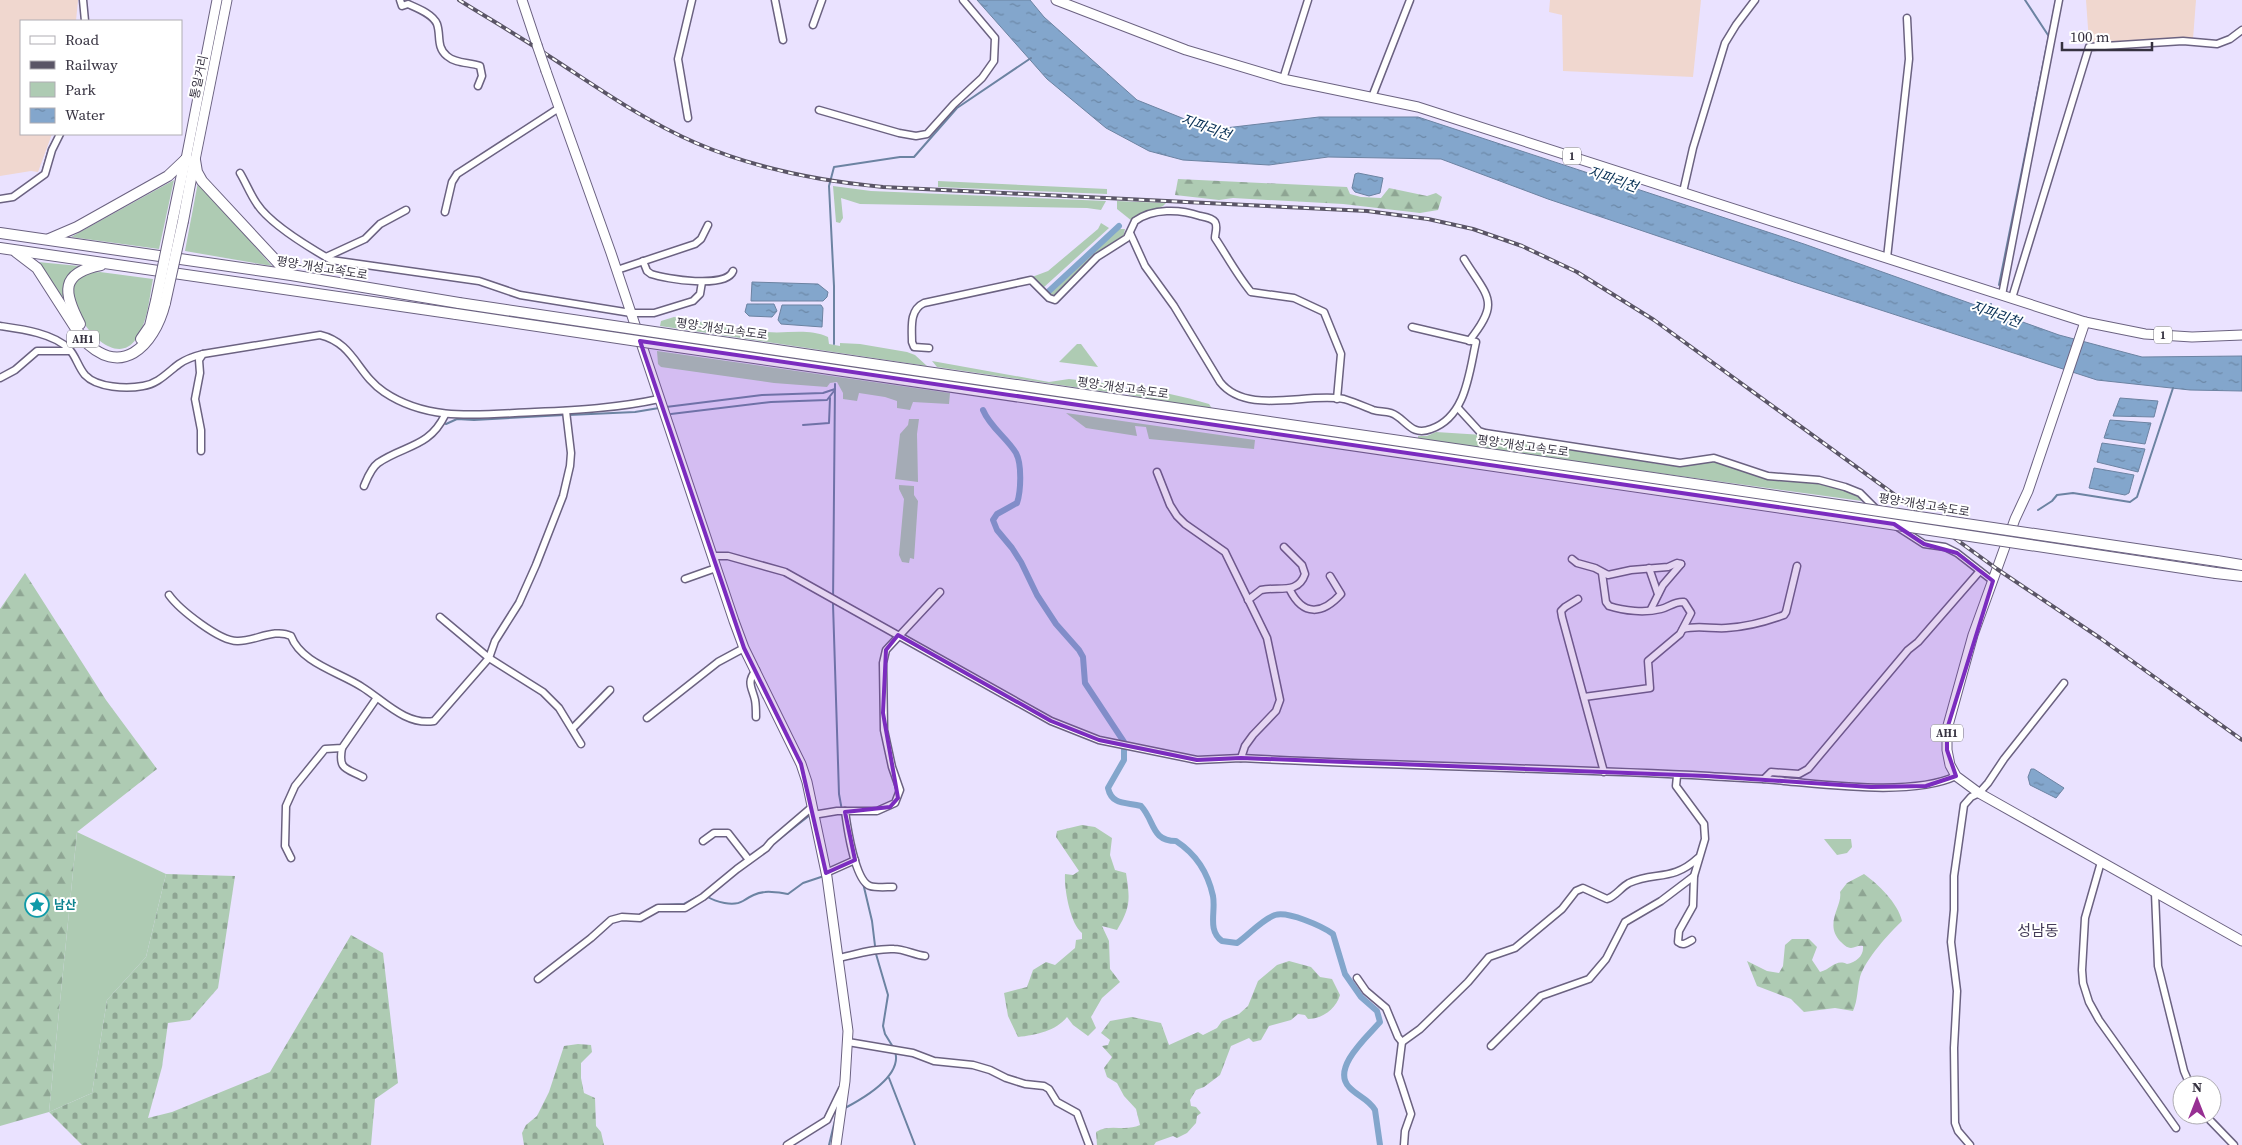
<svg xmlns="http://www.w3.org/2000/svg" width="2242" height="1145" viewBox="0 0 2242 1145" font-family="'Source Serif 4','Noto Sans KR',serif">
<defs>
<pattern id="forest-firs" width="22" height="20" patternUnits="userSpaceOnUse" patternTransform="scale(1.25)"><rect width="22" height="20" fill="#aecbb3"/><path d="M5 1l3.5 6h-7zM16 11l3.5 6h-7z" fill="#8ea593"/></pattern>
<pattern id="cemetery-stones" width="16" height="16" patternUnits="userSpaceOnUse" patternTransform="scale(1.25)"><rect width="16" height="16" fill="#aecbb3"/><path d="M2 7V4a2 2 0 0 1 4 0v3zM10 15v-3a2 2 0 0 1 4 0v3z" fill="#8ea593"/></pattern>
<pattern id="water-ripples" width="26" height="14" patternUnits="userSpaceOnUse" patternTransform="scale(1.25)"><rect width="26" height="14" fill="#83a6cc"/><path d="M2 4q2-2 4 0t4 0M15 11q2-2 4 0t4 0" fill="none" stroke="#6c88a7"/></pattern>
</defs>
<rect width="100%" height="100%" fill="#eae2ff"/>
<g fill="#f0d7cf">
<polygon points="0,0 78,0 76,21 21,21 21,134 52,134 38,172 31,171 0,176"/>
<polygon points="1550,0 1701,0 1693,77 1563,71 1562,15 1549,12"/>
<polygon points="2086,0 2196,0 2193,39 2089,42"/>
</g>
<g fill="#aecbb3">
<polygon points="174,180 159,249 71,237"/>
<polygon points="938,181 1107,189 1107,194 938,187"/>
<polygon points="198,182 272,266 185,251"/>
<polygon points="833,186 871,191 1106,201 1101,210 1087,208 860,204 841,198 843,218 840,223 836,222"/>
<polygon points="1117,201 1166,203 1163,206 1132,221 1117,209"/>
<polygon points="1101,223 1109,228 1043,288 1032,277 1048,271 1098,229"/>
<polygon points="1118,229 1125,229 1123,238 1102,250 1053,297 1049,294"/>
<polygon points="38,262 79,266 63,297 60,296"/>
<path d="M 100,272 L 153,279 C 149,299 148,322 136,339 C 112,374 63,307 73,283 C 77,273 91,273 100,272 Z"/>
<path d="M 674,317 C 705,322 736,329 767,332 C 787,334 808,328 828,337 L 829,344 L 840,346 L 840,343 L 860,344 L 907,352 L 915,355 L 927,366 L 660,326 L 661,321 Z"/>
<polygon points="1077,344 1081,344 1098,367 1059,362"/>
<polygon points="657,351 950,393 949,404 913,402 910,410 897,408 897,401 885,397 859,393 857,401 843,399 843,393 837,382 830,383 827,387 774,383 661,367 658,364"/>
<polygon points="932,361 1049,382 1069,379 1113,384 1121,394 937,367"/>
<path d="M 1130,387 C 1157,391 1183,396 1209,404 L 1213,410 L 1129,395 L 1126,388 Z"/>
<polygon points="1066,413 1255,440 1254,449 1149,439 1146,427 1135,426 1137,436 1086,428"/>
<polygon points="909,419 919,419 917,434 918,482 895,479 900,434 908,425"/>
<path d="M 1436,432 L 1483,435 L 1634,457 C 1649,464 1675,468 1691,465 C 1700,463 1708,459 1717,460 C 1736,463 1753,476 1772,479 C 1796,484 1847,476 1862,501 L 1418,440 L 1418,436 L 1427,436 Z"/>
<polygon points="899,485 914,486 914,495 918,501 914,559 910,558 909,563 902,562 899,555 904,499 899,489"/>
<polygon points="77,832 166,874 146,957 107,1000 92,1093 49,1112"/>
<polygon points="1824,839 1851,839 1852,847 1847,853 1837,855"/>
</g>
<g fill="url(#forest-firs)">
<polygon points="1178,179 1347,187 1350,194 1361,197 1381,198 1389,188 1427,196 1436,193 1442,197 1438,210 1420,213 1343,204 1233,198 1219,200 1175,195"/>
<polygon points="25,573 106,700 157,769 77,832 49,1112 0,1126 0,609"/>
<path d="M 1864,874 C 1878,884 1898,903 1902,921 C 1889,933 1865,960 1860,977 C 1857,989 1858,1000 1853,1011 L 1835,1008 L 1804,1012 L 1791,999 L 1757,986 L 1747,961 L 1767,971 L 1779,973 L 1783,966 L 1785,945 L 1792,939 L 1809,939 L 1817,947 L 1812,960 L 1820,972 C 1832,969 1835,959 1847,964 C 1856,962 1864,956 1863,946 C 1858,945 1855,948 1851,948 C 1847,948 1843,944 1841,942 C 1823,924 1843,906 1840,892 L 1847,883 Z"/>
</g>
<g fill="url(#cemetery-stones)">
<path d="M 1082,825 L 1095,827 L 1112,838 L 1110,855 L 1115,870 L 1126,873 C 1130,899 1131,907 1117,930 L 1102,926 L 1109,941 L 1110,969 L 1120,982 L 1102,998 L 1091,1017 L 1096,1028 L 1088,1036 L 1073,1025 L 1067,1017 C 1056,1031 1036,1035 1018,1037 L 1008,1016 L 1004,993 L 1027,987 L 1033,970 L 1046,962 L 1055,965 L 1075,948 L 1076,940 L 1082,939 L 1082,933 C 1070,924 1064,888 1065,874 L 1073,875 L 1079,871 L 1056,837 L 1057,831 Z"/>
<polygon points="166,874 235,876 218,988 190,1020 168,1023 162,1067 148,1118 172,1112 270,1072 351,935 383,953 398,1083 375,1099 371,1145 82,1145 49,1112 92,1093 107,1000 146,957"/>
<path d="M 1289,961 L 1311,967 L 1320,977 L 1332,979 L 1340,995 C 1336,1009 1322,1019 1308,1019 L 1305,1015 L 1298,1014 L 1291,1020 L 1269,1026 L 1261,1040 L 1253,1042 L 1249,1038 L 1231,1046 L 1220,1075 L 1204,1087 L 1196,1090 L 1190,1100 L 1191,1106 L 1196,1107 L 1201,1113 L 1197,1116 L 1196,1123 L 1187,1133 L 1177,1138 L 1173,1136 L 1156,1142 L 1154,1145 L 1097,1145 L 1096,1132 C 1110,1123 1125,1132 1140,1125 L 1136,1109 L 1124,1096 L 1117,1083 L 1107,1077 L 1104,1068 L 1112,1057 L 1102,1046 L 1108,1045 L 1110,1040 L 1101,1033 L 1110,1021 L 1132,1017 L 1161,1023 L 1169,1045 L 1198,1032 L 1203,1035 L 1217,1028 L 1222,1021 L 1239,1014 L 1248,1006 L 1258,981 L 1277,965 Z"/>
<polygon points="578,1044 591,1045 592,1052 581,1063 581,1078 584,1093 595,1098 596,1126 601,1132 604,1145 524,1145 522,1133 526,1125 537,1116 549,1092 564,1046"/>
</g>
<g fill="url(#water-ripples)" stroke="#6c83a2">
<polygon points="977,0 1030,0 1044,17 1137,100 1192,122 1225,128 1319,117 1418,117 1804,244 2059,335 2142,357 2242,356 2242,391 2190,390 2097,380 1794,282 1548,199 1441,159 1328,157 1269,165 1183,160 1149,151 1106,128 1047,79"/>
<polygon points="1358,173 1383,178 1380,193 1369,196 1355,192 1352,188 1355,174"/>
<polygon points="752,282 818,284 828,292 827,297 823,301 751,301"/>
<polygon points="747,304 774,304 777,311 772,317 749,316 745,312"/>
<polygon points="782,305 821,305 823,308 822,327 781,324 778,320"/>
<polygon points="2120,398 2158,401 2154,417 2113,416"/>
<polygon points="2110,420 2151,423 2145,444 2104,438"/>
<polygon points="2102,443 2145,449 2138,472 2097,462"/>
<polygon points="2094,468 2134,475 2129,493 2125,495 2089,488"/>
<polygon points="2031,769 2034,769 2064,788 2056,798 2030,785 2028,777"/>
</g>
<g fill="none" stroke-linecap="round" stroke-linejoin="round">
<g stroke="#6c83a2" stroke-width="2">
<polyline points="2025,0 2048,35"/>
<polyline points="42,173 49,148 54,140"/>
<polyline points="1999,285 2056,0"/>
<polyline points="1990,311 1991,304"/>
<polyline points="834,344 834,286 829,186 834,167 900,157 914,157 957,108 1031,58"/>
<polyline points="835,384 833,604 839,794 845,827"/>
<polyline points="666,407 762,395 823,393 835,389"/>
<polyline points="671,414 771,402 827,400 834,391"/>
<polyline points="569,415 635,412 659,408"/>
<polyline points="446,424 457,419 474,420 564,415"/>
<polyline points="803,425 829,423 830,398"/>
<polyline points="2038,510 2052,501 2057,495 2073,493 2130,502 2137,497 2173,388"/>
<polyline points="778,840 810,815"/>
<polyline points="863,883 872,921 876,954 888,995 883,1026 885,1034 893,1047"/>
<path d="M 706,896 C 716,902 733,907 743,901 C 751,896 756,893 765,892 C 772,891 781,893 788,894 L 803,883 L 824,876"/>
<polyline points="661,905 684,904 697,897"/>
<polyline points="889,1078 915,1145"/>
<path d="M 845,1108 C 864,1098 903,1076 895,1051"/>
<polyline points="829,1145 836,1116"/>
</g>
<g stroke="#83a6cc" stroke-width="6">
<polyline points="1048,292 1119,226"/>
<path d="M 983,410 C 990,427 1006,437 1016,453 C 1022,464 1021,491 1017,503 L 997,514 L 993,520 L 997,530 L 1012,548 L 1021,562 L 1037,595 L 1056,624 L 1079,650 L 1083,657 L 1085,683 L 1124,742 L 1124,760 L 1108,788 C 1112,806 1127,802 1141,806 C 1155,821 1151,841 1176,841 C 1196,854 1208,873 1213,896 C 1216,912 1207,930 1222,941 L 1237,943 C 1249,935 1261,920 1275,915 C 1288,911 1322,926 1333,934 L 1345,974 L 1361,997 L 1377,1011 L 1380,1022 C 1368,1036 1331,1068 1349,1087 C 1357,1096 1369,1099 1375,1110 L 1380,1145"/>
</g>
<g stroke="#6b6281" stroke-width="9">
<g id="minor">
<polyline points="83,0 85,21"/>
<path d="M 400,0 L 402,6 L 408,4 C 417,8 433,14 437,24 C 441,35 436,47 447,56 C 456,64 470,62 480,66 L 482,76 L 478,86"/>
<polyline points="775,0 783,40"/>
<polyline points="813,25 822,0"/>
<polyline points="1283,79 1308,0"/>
<polyline points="1372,97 1410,0"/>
<polyline points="819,110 899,133 916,136 927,134 954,104 982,78 994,61 995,38 963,0"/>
<polyline points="688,118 678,59 692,0"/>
<path d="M 240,173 C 246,183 250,194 257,204 C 270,224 310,248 331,260 L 479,281 L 520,295 L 631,313 L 654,313 L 693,301 L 700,294 L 702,282"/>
<polyline points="1683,192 1693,148 1725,43 1736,25 1755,0"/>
<polyline points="0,199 13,197 45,174 52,150 60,134"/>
<polyline points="445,212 452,182 457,174 559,108"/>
<path d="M 1130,233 L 1145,266 L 1174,306 L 1220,382 C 1247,416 1306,392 1344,399 C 1354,402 1363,406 1373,410 C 1379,412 1385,411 1391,413 C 1406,418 1410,437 1431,429 C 1466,417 1469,373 1476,342 L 1412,327"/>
<polyline points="326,257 365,239 380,224 406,210"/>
<polyline points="1887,258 1909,59 1907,18"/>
<path d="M 1464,259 C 1488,298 1501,301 1469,341"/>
<path d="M 643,261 L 647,271 L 651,274 C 666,279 726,289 733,271"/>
<polyline points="617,270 695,244 701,239 708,225"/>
<polyline points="2002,295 2059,0"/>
<polyline points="2012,298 2089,47 2183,41 2217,44 2230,39 2242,30"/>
<path d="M 0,326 C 21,329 53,333 69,349 C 76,356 78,367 85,375 C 97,388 127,389 143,386 C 158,384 168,372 179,364 C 186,359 195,356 203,354"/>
<path d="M 929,348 L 914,347 L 912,342 C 912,328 909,310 924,303 L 1031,280 L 1049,298 L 1055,300 L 1097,257 L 1127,238 L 1135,221 C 1153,208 1180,209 1200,216 C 1205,217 1212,218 1215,222 C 1218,227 1215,233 1215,238 C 1227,256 1237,275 1251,292 L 1294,298 L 1324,312 L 1341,354 L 1337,399"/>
<polyline points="0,378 15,370 37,351 70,351"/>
<polyline points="1458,408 1479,431 1485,433 1680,463 1714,458 1768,476 1819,480 1845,487 1860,493 1877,510"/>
<path d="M 201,451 L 201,430 L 195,399 L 200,373 L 199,360 L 203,354 L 320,335 C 354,343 357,374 384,392 C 430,423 482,414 535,412 C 577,410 618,408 659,399"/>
<polyline points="1157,472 1170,505 1177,516 1185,524 1225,552 1267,638 1280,700 1276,711 1253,735 1245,746 1241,758"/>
<path d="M 364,486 C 367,479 371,468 378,463 C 404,445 429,448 445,415"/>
<polyline points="1896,526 1924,544 1945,547 1957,553 1993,581"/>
<path d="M 712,556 L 728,556 L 785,572 L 1051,721 L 1099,740 L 1197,760 L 1241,758 C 1397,766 1553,768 1709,776 C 1734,778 1759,778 1784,781 C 1831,785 1914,796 1956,776"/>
<polyline points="1572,559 1577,563 1595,568 1608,575 1631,570 1668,567 1677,563 1681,564"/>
<polyline points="1649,568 1658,594"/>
<polyline points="685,579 716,568"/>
<path d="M 1290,590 C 1303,616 1322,615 1341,594 L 1330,576"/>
<path d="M 169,595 C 179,609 220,642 238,641 C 255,641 275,628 291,636 C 301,663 339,672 362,687 C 383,700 406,726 434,721 L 489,658 L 495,641 L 519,603 L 536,565 L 563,496 L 570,466 L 571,453 L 566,411"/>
<polyline points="1578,599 1565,607 1561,611 1562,617 1604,772"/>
<path d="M 1248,600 L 1261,590 C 1278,586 1298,595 1305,574 L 1302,565 L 1284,547"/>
<polyline points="1651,609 1663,585 1681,564"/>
<polyline points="440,617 489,658 543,692 559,708 581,744"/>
<path d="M 1683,629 C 1697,625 1712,629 1726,628 C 1746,627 1765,622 1784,615 L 1786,612 L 1797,566"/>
<path d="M 756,670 C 746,683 752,687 755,700 C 756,705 756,711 756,717"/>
<path d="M 1584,697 L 1650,688 L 1648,661 L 1680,634 L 1691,613 L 1684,602 C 1675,601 1669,607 1661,609 C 1645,613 1624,611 1609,606 L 1606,602 L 1602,573"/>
<polyline points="647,718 718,662 744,648"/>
<polyline points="573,728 610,690"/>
<path d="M 342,748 C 338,770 346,768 363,777"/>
<path d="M 1677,776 L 1676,786 L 1704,824 L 1705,839 L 1694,876 L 1693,906 L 1679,931 L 1678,942 C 1683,946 1687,943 1692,940"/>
<polyline points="1764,779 1771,772 1799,774 1808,769 1908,650 1918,642 1979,572"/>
<path d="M 845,811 C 847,826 855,881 870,886 C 876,888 886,887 893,887"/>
<polyline points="813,815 837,811 877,811 895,803 900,790 892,767 884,730 883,663 886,650 940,592"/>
<polyline points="703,841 714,833 728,833 749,860"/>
<polyline points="291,858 285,846 286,806 295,786 325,749 342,748 376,699"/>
<polyline points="2101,862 2085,918 2082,970 2083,983 2089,1002 2099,1020 2176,1128"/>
<polyline points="826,873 855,860"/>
<polyline points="2155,893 2158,966 2184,1071 2190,1085"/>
<path d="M 839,958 C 857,954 876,948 894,949 C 904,949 915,955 925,956"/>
<path d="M 1357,978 L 1366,991 L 1386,1008 L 1398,1037 L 1402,1042 L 1420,1029 L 1468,982 L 1489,957 L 1515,948 L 1562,909 L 1576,891 L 1583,888 L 1607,899 C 1616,896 1620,888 1629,883 C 1655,871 1672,882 1698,858"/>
<polyline points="538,979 591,938 611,920 622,917 640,918 658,908 685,908 703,897 737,869 766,848 771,842 812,807"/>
<polyline points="848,1042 913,1053 934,1061 973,1065 990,1070 1006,1078 1025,1084 1044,1086 1049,1089 1057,1102 1077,1113 1089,1145"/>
<polyline points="1402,1042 1398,1074 1411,1114 1405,1131 1404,1145"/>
<polyline points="1491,1046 1541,996 1589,979 1606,959 1625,922 1661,901 1694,876"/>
<polyline points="2205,1115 2234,1145"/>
<polyline points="787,1145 827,1120 842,1089"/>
<polyline points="1970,1145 1958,1131 1955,1123 1954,1048 1957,991 1951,942 1954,910 1954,876 1964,805 1971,797 1979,793 1988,783 2004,759 2064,683"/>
</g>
</g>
<g stroke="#6b6281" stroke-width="11">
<g id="major">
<polyline points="522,0 537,45"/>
<polyline points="1056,0 1186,50 1283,79 1418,107 2085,322 2145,334 2192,337 2242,335"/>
<polyline points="546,71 611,253 734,621 744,648 801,764 807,782 827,877 848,1031 845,1081 836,1145"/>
<polyline points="186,159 217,0"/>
<polyline points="195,160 227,0"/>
<polyline points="2085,322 2028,491 2015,519 1973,635 1947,729 1947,750 1950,765 1956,776 1979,793 2242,941"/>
</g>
</g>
<g stroke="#6b6281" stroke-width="12">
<g id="highway">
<polyline points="195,160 197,172 202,181 280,265 290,274"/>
<polyline points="173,218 185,160"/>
<polyline points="183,221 194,163"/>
<polyline points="0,233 291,275 459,303"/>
<polyline points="49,239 77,227 168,176 186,159"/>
<polyline points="0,248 456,314"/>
<path d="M 16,252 L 37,268 L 82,338 C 120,380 154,347 165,303"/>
<path d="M 80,324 C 63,292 60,273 101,265"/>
<polyline points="681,336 1845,506"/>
<polyline points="141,339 150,326 156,301"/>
<polyline points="678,347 1844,517"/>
<polyline points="2217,561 2242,565"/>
<polyline points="2216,573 2242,576"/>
</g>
</g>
<use href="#minor" stroke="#fff" stroke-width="6"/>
<use href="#major" stroke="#fff" stroke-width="9"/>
<use href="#highway" stroke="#fff" stroke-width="10"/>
<g stroke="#5a5566" stroke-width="4">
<path id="rail" d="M 459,0 C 491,20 524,39 555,60 C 601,90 645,121 696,143 C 756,169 819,181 883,187 L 1367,211 L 1428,219 L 1473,229 L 1522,246 L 1577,272 L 1654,320 L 1997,569 L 2100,638 L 2242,740"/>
</g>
<use href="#rail" stroke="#fff" stroke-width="2" stroke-dasharray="5.5" stroke-linecap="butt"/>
<g stroke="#6b6281" stroke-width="11" stroke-linecap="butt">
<polyline id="major-bridge" points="537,45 546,71"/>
</g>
<g stroke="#6b6281" stroke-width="12" stroke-linecap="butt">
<g id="highway-bridge">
<polyline points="156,301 173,218"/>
<polyline points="165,303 183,221"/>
<polyline points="459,303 681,336"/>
<polyline points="456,314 678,347"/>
<polyline points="1845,506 2217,561"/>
<polyline points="1844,517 2216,573"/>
</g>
</g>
<use href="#major-bridge" stroke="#fff" stroke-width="9"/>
<use href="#highway-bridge" stroke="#fff" stroke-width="10"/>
</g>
<path fill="#7b2cbf" fill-opacity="0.2" stroke="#7b2cbf" stroke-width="4" stroke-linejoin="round" d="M 640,341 L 1894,524 L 1924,544 L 1957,553 L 1993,581 L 1947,729 L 1947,750 L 1956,776 L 1926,786 L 1871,787 L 1706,776 L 1241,758 L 1197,760 L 1099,740 L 1051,721 L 898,635 L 886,650 L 883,713 L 898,798 L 890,807 L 845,812 L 855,860 L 826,873 L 801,764 L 744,648 Z"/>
<defs>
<g id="sight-ring" transform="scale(1.25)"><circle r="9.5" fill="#fff" stroke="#0f9aa8" stroke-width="1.5"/><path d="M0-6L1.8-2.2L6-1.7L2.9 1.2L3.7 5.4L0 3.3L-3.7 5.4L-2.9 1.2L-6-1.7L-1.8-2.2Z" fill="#0f9aa8"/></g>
</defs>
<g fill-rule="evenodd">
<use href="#sight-ring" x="37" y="905"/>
</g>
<g text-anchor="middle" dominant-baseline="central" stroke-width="4" stroke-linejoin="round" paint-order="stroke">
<g fill="#fff" stroke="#727079" stroke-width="1">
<rect x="1563" y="147.5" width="18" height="17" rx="4"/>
<rect x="2154" y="326.5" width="18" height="17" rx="4"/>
<rect x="67" y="330.5" width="32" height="17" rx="4"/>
<rect x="1931" y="724.5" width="32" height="17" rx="4"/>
</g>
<g font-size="11" font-weight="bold" fill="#363240">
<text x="1572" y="156">1</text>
<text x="2163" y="335">1</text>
<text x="83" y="339">AH1</text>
<text x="1947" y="733">AH1</text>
</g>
<g font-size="12" fill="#363240" stroke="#fff">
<text transform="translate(199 77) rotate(-78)">통일거리</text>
<text transform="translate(322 268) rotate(9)">평양-개성고속도로</text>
<text transform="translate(722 329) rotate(8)">평양-개성고속도로</text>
<text transform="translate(1123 388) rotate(8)">평양-개성고속도로</text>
<text transform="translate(1523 446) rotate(8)">평양-개성고속도로</text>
<text transform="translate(1924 505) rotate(9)">평양-개성고속도로</text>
</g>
<g font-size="12" font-weight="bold" fill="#0d838f" stroke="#fff" text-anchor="start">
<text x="54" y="905">남산</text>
</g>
<g font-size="14" font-style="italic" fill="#072f54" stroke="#fff">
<text transform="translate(1206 127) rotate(20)">지파리천</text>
<text transform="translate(1613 179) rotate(19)">지파리천</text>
<text transform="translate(1996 314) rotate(20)">지파리천</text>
</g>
<g font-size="15" fill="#433a57" stroke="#fff">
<text x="2038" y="930">성남동</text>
</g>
</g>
<rect x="20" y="20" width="162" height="115" fill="#ffffff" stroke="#afadb3"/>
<rect x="30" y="36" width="25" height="8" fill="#ffffff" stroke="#afadb3"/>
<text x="65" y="45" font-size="15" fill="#363240">Road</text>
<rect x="30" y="61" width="25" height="8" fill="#5a5566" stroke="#afadb3"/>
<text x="65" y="70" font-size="15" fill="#363240">Railway</text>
<rect x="30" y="82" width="25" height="15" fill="#aecbb3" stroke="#afadb3"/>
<text x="65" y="95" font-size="15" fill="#363240">Park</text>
<rect x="30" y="108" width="25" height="15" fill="url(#water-ripples)" stroke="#afadb3"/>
<text x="65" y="120" font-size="15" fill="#363240">Water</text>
<g transform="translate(2197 1100)"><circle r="24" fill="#ffffff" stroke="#afadb3"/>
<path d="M0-4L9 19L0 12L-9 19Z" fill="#972f93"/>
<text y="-8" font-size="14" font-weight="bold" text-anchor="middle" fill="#363240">N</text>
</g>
<path d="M2062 42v8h90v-8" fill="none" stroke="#363240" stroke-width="2.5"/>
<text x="2070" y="42" font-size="15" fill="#363240" stroke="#ffffff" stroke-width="4" paint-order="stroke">100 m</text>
</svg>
